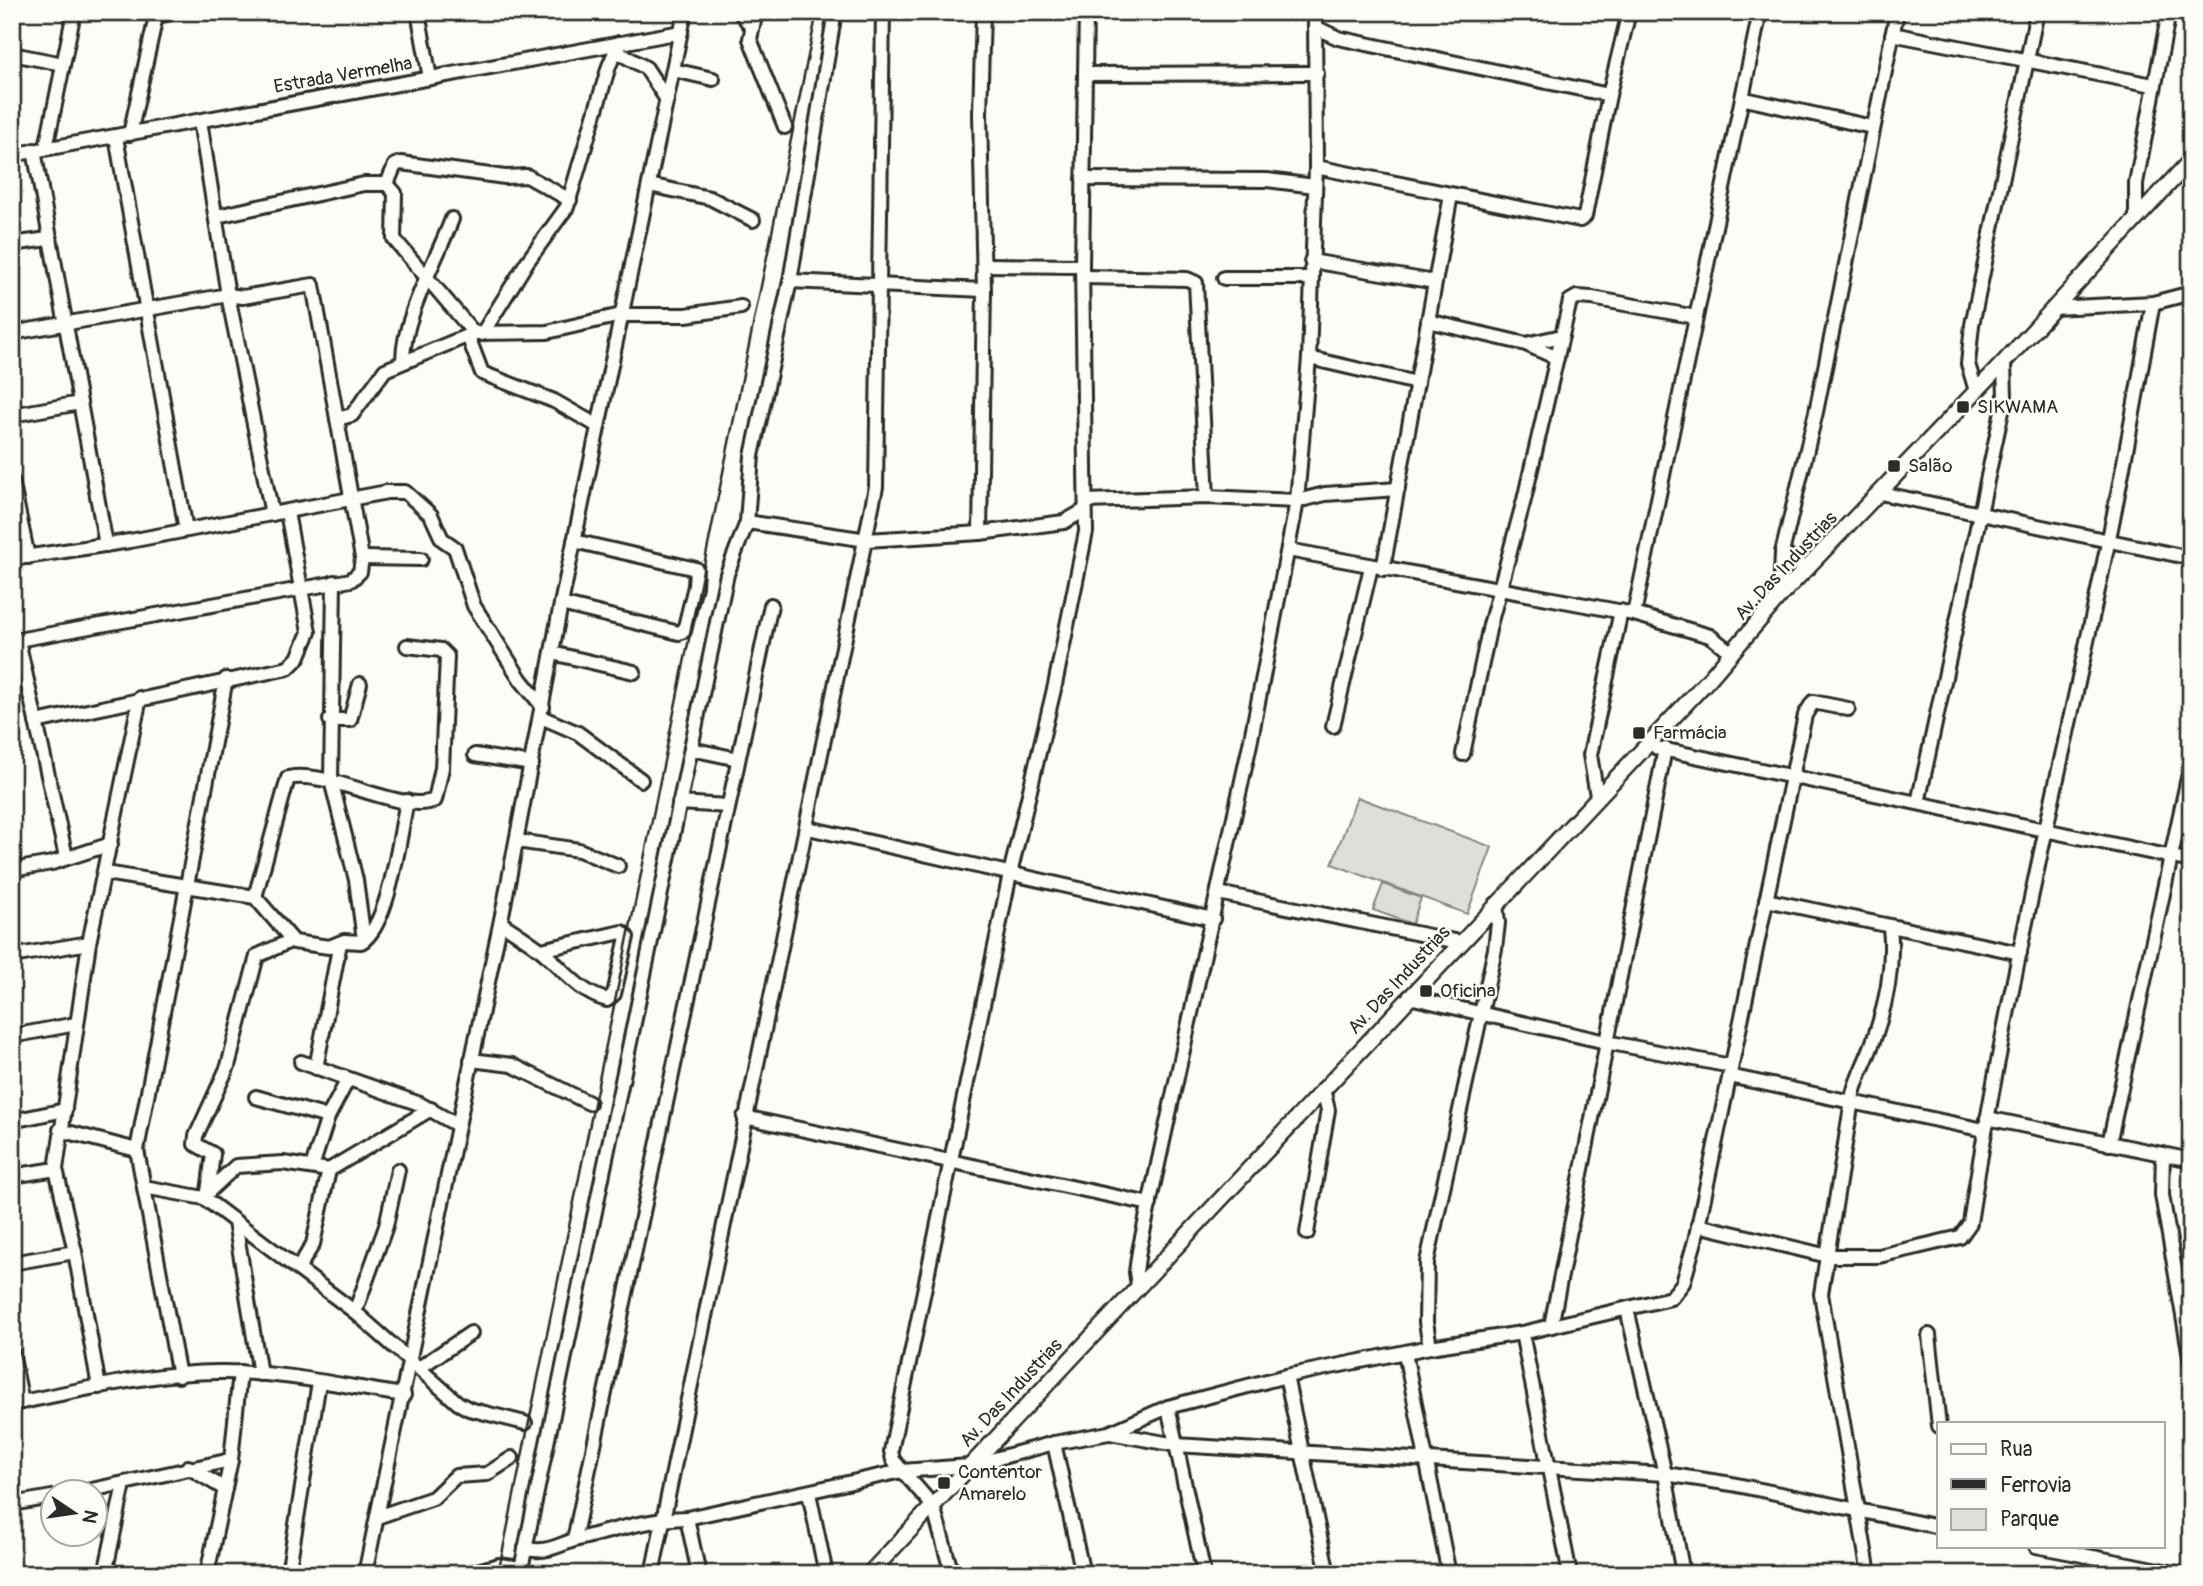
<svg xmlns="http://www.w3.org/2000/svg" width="2203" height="1586" viewBox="0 0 2203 1586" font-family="Pangolin,sans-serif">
<rect width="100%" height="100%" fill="#fdfcf7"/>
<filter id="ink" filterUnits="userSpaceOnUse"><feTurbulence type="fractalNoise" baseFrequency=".0143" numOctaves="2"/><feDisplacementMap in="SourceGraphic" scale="14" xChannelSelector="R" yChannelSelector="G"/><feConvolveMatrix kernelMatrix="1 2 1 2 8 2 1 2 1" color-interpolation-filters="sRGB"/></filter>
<g filter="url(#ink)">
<g fill="#dfdeda" stroke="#858482" stroke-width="2">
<polygon points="1357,797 1492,847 1467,914 1332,864"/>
<polygon points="1383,884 1421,898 1412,924 1373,910"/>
</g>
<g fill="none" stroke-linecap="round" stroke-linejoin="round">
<g stroke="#2b2b2b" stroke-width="18">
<g id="minor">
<polyline points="418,12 430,78"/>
<polyline points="740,12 751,26"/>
<polyline points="756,12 750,39 785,127"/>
<polyline points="157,16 177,12"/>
<polyline points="1315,27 1338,38 1609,95"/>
<polyline points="1892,34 2153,85"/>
<polyline points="616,51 646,68 667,100"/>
<polyline points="12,54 63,64"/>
<polyline points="673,70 713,79"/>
<polyline points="1085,74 1317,73"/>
<polyline points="1745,99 1872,127"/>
<polyline points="200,121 228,295 272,514"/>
<polyline points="130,134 157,12"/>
<polyline points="116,137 186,530"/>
<polyline points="46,148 74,12"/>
<polyline points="34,150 106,545"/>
<polyline points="12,155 681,32"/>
<polyline points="1316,167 1580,220 1585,216 1609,95 1629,12"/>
<polyline points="1083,179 1267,180 1315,186"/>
<polyline points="387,184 395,165 401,163 505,177 527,176 570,200"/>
<polyline points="649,185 710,198 753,220"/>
<polyline points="217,216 364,184 387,184 395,193 394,239 474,333"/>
<polyline points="2136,218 2136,183 2169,12"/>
<polyline points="12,244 48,239"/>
<polyline points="1311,261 1435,282"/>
<polyline points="984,265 1082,266"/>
<polyline points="1083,277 1187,279 1196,283 1207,497"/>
<polyline points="1224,278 1310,278"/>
<polyline points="790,281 984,290"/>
<polyline points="2053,308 2153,303 2191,293"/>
<polyline points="1428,321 1526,344 1557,358"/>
<polyline points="12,333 228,295 243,297 313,285 362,558 360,572 351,580 12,641"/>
<polyline points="482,334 527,262 567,207 609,66 619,43"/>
<polyline points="468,336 482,373 554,401 598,426"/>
<polyline points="1526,344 1562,336"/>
<polyline points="1309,358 1417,383"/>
<path d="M 403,361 C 403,316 436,262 452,219"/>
<polyline points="1976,391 1968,364 1972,325 2037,12"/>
<polyline points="12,415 80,403"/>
<polyline points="337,419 352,415 385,370 474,333 547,332 621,315 686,315 741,307"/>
<polyline points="12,481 28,557"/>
<polyline points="1880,493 2191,558"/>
<polyline points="1086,501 1207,497 1297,501 1325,494 1398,489"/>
<polyline points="747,522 867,540 980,533 1064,522 1085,510"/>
<polyline points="980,533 984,290 980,114 983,12"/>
<polyline points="1288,550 1634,614 1710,636 1732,653"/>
<polyline points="1782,553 1808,569"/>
<polyline points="362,558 421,559"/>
<polyline points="12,559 130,541 387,492 405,492 431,515 442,539 455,548 474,606 521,680 543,707"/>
<polyline points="1383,569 1451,195"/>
<polyline points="334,582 331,780 356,880 364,940"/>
<polyline points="1780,596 1782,553 1816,412 1897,12"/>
<polyline points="561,604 679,633 684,631 695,586 696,569 574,541"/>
<polyline points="1634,614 1760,12"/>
<polyline points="18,640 66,857"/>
<polyline points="552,653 634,672"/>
<polyline points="541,717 578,733 641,780"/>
<polyline points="330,720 350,720 360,684"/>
<polyline points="36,722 288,668 298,658 309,632 287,512"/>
<polyline points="1333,726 1371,567"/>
<polyline points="1657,748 2191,861"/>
<polyline points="691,749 738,759"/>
<polyline points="1463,754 1490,625 1524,500 1570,301 1577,297 1592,298 1696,317"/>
<polyline points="475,755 532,764"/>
<polyline points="1597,796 1590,755 1621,611"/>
<polyline points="679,803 728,806"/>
<polyline points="1918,803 2005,397 2004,362"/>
<polyline points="808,828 1213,919"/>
<polyline points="517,841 579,850 618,866"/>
<polyline points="12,870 52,863 111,844"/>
<path d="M 105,873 L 255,897 L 294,942 L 329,947 L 344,941 L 361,942 C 390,926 400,832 407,801"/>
<polyline points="1218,893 1459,942"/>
<path d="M 255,897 L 288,778 C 330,769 402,815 435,800 L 442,768 L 447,656 L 441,650 L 407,646"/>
<polyline points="1766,900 2020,953"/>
<path d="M 501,923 C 515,932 529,941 542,951 C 564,970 578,992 607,1000 L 614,994 L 627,937 L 622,932 L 541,950"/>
<polyline points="12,956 89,943"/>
<polyline points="1409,997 1606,1042 1731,1066"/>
<polyline points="12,1036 76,1024"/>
<polyline points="471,1060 512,1065 589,1103"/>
<polyline points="301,1062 420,1104 457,1125"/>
<polyline points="316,1068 340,943"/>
<polyline points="1729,1076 1984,1130"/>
<polyline points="256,1097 328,1117"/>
<polyline points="744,1117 1150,1204"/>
<polyline points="1987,1118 2191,1160"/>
<polyline points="12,1121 65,1110"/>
<polyline points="60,1130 137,1150"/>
<polyline points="2109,1144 2191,764"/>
<polyline points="2163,1154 2162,1195 2191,1362"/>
<polyline points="312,1167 328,1117 347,1081"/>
<polyline points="12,1176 56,1169"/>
<polyline points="144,1187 204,1198 355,1312 458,1403 469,1409 525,1423"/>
<polyline points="208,1192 213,1154 195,1144 196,1136 228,1066 257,956 290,941"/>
<polyline points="208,1192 236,1166 283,1163 329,1170"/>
<polyline points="235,1222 260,1374"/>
<path d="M 1698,1225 L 1828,1256 L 1879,1256 L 1960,1237 L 1970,1223 C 2005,994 2061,769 2108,543 C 2125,463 2138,383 2153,303"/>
<polyline points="1307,1233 1328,1110 1323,1089"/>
<polyline points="12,1263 75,1252"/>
<polyline points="298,1269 313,1244 329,1170 431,1109"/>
<polyline points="1138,1286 1136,1272 1139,1251 1250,744 1297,501 1309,358 1316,167 1315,12"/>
<polyline points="1627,1309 1665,1474 1683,1574"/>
<polyline points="355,1312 386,1226 398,1170"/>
<polyline points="1551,1326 1665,749"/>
<polyline points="1522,1333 1570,1574"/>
<polyline points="1929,1335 1939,1426"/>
<polyline points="1430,1347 1426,1322 1427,1262 1495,949 1498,923 1496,904"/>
<polyline points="12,1353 22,1402"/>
<polyline points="1405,1353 1449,1574"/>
<polyline points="419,1368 471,1333"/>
<polyline points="179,1376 137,1150 226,679"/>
<polyline points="1286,1376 1328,1574"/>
<polyline points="99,1387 75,1252 56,1169 89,943 140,698"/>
<path d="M 12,1404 C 78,1391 152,1372 218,1372 C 280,1371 343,1386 404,1395"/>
<polyline points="1168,1407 1204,1574"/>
<polyline points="1110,1433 1176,1445 1665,1474 1732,1484 1939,1527"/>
<polyline points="1054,1443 1083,1574"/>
<polyline points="188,1467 225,1489"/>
<polyline points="82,1492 231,1460"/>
<polyline points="809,1493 826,1574"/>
<polyline points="12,1504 52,1497"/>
<polyline points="377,1517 433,1498 456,1476 487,1474 512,1458"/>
<polyline points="687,1518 699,1574"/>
<polyline points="574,1540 771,605"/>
<polyline points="2036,1546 2180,1574"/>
<path d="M 525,1548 C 545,1555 559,1544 578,1539 C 614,1530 650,1519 687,1518 L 902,1471 L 969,1466 L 1054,1443 L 1109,1433 L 1168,1407 L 1286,1376 L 1430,1347 L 1522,1333 L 1671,1298 L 1683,1283 L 1695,1241 L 1805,715 L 1813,702 L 1848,709"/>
<polyline points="105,1574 124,1484"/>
<polyline points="207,1574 231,1460 240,1372"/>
<polyline points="288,1574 319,1382"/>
<polyline points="365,1574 504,905 561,604 685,12"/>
<polyline points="466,1574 499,1565 521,1568"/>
<polyline points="520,1574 727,574 747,522 752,456 790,281 835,12"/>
<polyline points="652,1574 876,487 883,12"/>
<polyline points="952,1574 933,1506 893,1460 891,1451 1010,874 1055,685 1086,532 1082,266 1086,12"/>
<path d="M 1869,1574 L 1821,1294 L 1853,1094 C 1858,1074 1868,1058 1874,1039 C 1887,1002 1894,965 1890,927"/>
</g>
</g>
<g stroke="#2b2b2b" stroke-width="19">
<polyline id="major" points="869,1574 1710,678 1780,596 2004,362 2191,160"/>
</g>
<use href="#minor" stroke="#fdfcf7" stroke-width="12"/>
<use href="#major" stroke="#fdfcf7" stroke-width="14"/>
<polyline stroke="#2b2b2b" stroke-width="2.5" points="498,1574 817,12"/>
</g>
</g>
<g fill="#2b2b2b" stroke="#fdfcf7" stroke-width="2.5">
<rect x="1956" y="400" width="14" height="14" rx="3.5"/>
<rect x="1887" y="459" width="14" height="14" rx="3.5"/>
<rect x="1632" y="726" width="14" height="14" rx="3.5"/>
<rect x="1419" y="984" width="14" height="14" rx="3.5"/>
<rect x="937" y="1476" width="14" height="14" rx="3.5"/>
</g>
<g text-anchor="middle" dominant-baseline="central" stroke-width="5" stroke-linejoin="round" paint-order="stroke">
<g font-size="19" fill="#2b2b2b" stroke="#fdfcf7">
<text transform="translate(343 75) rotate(-10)">Estrada Vermelha</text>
<text transform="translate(1786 566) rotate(-47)">Av. Das Industrias</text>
<text transform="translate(1399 980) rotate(-47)">Av. Das Industrias</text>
<text transform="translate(1011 1393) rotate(-47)">Av. Das Industrias</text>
</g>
<g font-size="19" fill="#2b2b2b" stroke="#fdfcf7" text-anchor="start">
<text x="1977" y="407">SIKWAMA</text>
<text x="1908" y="466">Salão</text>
<text x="1653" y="733">Farmácia</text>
<text x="1440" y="991">Oficina</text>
<text x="958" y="1472">Contentor<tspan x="958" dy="22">Amarelo</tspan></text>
</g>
</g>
<rect width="2203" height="1586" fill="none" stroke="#fdfcf7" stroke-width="42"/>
<rect x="21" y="21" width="2161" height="1544" fill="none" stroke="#2b2b2b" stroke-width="2.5" filter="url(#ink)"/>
<rect x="1937" y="1422" width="228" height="126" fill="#fdfcf7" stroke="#a9a8a5" stroke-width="2"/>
<rect x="1951" y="1444" width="35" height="10" fill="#fdfcf7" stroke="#a9a8a5" stroke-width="2"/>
<text x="2000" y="1456" font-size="21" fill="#2b2b2b">Rua</text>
<rect x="1951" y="1479" width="35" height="10" fill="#2b2b2b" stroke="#a9a8a5" stroke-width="2"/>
<text x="2000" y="1492" font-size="21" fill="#2b2b2b">Ferrovia</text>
<rect x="1951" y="1509" width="35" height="21" fill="#dfdeda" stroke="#a9a8a5" stroke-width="2"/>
<text x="2000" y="1526" font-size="21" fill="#2b2b2b">Parque</text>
<g transform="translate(74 1513) rotate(103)"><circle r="33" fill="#fdfcf7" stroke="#a9a8a5" stroke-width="2"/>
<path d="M0-5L12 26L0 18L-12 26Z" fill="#2b2b2b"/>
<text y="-10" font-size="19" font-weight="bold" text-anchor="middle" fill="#2b2b2b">N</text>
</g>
</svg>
